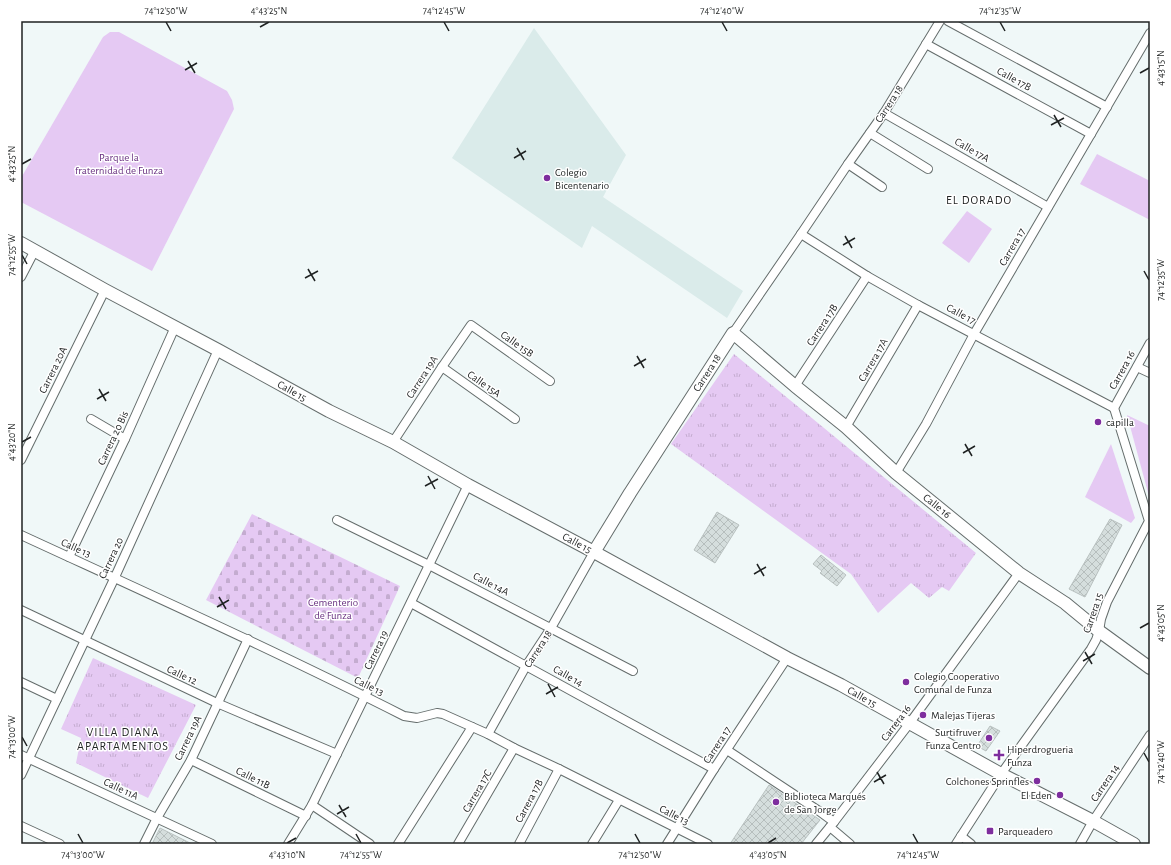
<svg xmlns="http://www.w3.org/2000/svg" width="1171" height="865" viewBox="0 0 1171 865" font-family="'Alegreya Sans',sans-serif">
<defs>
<pattern id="grass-tufts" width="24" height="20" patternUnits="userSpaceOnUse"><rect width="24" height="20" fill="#e5c9f3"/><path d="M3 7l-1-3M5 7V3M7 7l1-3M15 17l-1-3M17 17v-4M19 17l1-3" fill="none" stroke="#c4acd0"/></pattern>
<pattern id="cemetery-stones" width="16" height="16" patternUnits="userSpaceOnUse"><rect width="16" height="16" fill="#e5c9f3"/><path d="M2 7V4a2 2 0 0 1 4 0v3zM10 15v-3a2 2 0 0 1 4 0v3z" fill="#c4acd0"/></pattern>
<pattern id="building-cross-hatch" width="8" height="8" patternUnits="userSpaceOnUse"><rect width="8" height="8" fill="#d5dedd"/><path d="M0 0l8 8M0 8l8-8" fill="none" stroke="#b6bebd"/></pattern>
</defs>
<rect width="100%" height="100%" fill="#f0f8f8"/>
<polygon fill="#daebea" points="534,28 626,155 603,197 743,291 727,318 592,226 582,248 452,158"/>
<g fill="url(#grass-tufts)">
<polygon points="734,354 976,553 949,591 942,587 929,598 911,583 878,613 851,574 671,444"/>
<polygon points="93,658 196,705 148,798 76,763 81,738 61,729"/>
</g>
<polygon fill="url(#cemetery-stones)" points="252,514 400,586 358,678 206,600"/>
<g fill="#e5c9f3">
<polygon points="110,32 119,32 227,91 232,100 234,109 152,271 21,202 21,178 103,37"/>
<polygon points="1097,154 1150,181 1150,220 1080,184"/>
<polygon points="967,211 992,229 969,263 942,243"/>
<polygon points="1127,415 1150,426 1150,500"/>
<polygon points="1111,444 1135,518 1131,523 1085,497"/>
</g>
<g fill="url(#building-cross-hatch)" stroke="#b9c1c0">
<polygon points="717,512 739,525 715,563 694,550"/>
<polygon points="1110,519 1122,525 1085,597 1069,589"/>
<polygon points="821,555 846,575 837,586 820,573 822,571 813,564"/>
<polygon points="990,726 1000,731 986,751 977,746"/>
<polygon points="769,785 820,820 801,844 730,844"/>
<polygon points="160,828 192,844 152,844"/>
</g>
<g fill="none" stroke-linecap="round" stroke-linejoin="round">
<g stroke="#656d6c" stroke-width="10">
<g id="street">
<polyline points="948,21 1107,107"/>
<polyline points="926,44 1091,134"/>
<polyline points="884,113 1048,207"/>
<polyline points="870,133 928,169"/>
<polyline points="848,164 882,187"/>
<polyline points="801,234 867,276 918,305 1114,408"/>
<polyline points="21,277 35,250"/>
<polyline points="733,333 801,234 848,164 884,113 940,21"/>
<polyline points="442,367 515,419"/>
<polyline points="1137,367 1150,373"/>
<polyline points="795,386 867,276"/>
<polyline points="1114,408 1150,343"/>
<polyline points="91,419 125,439"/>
<polyline points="846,427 918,305"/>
<polyline points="393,442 442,367 471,325 550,381"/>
<polyline points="21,460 105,290"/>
<polyline points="896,473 926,424 974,334 1150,33"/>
<polyline points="337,520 429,565 633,671"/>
<path d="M 21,535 C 149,594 278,652 404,716 L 417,718 L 437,713 L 443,714 L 488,734 L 514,748 L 559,769 L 708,844"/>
<polyline points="69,557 125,439 175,327"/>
<polyline points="411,603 714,769"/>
<polyline points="21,610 217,703 337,754"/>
<polyline points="21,682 57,699"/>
<polyline points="488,734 526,666 551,628 594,552"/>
<polyline points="727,750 819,811 834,822"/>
<polyline points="21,755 212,844"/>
<polyline points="191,760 306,816"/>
<polyline points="21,775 115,577 218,350"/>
<polyline points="312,805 370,844"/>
<polyline points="21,826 60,844"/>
<polyline points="830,827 850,844"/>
<polyline points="961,836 971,844"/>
<polyline points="144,844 157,818 191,760 248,639"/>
<polyline points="288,844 312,805 468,485"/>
<polyline points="398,844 472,727"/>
<polyline points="458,844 514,748"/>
<polyline points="519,844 559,769"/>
<polyline points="592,844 619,800"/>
<polyline points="667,844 714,769 787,658"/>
<polyline points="816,844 834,822 909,724 1019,573"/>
<polyline points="956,844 1001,774 1091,649 1096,640 1099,631 1101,619 1107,602 1149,521 1114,408"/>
<polyline points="1080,844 1093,821 1150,735"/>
</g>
</g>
<g stroke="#656d6c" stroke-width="14">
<g id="secondary">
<polyline points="21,243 105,290 218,350 329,411 393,442 468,485 594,552 787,658 841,685 1001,774 1093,821 1134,844"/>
<polyline points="594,552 630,493 733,333 795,386 846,427 896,473 1019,573 1065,603 1099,631 1150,668"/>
</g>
</g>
<use href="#street" stroke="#fff" stroke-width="8"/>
<use href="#secondary" stroke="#fff" stroke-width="12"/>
</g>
<path fill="none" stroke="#1f2222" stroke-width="1.5" d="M 166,22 L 171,31M 444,22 L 449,31M 722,22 L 727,31M 1000,22 L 1005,31M 260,27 L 269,22M 188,61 L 195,73M 185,70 L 197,63M 1140,73 L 1149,68M 1054,115 L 1061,127M 1051,125 L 1064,118M 517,148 L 524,160M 514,158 L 526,151M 22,164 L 31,159M 845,236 L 852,248M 843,245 L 855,238M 22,255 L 27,264M 308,269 L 315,281M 1144,271 L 1149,280M 305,278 L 318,271M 637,356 L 644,368M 634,366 L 646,359M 99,389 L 106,401M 97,399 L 109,392M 22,442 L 31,437M 965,444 L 972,456M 963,453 L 975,446M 428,476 L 435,489M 425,486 L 438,479M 757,564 L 764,576M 754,574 L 766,567M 219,597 L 226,609M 217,607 L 229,600M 1140,628 L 1149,623M 1085,652 L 1092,664M 1083,661 L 1095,654M 548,684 L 555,697M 546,694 L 558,687M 22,737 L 27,746M 1144,753 L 1149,762M 877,772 L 884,784M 874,782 L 886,775M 339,805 L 346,817M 337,814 L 349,807M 78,834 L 83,843M 356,834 L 361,843M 635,834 L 640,843M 913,834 L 918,843M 287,843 L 296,838M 768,843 L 776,838"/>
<g fill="#7e2e9e" stroke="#fff" stroke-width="1.5">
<circle cx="547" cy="178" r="4"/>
<circle cx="1098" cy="422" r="4"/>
<circle cx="906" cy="682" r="4"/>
<circle cx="923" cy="715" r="4"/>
<circle cx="989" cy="738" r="4"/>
<path d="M997 749h4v4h4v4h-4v4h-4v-4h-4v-4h4z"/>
<circle cx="1037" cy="781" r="4"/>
<circle cx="1060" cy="795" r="4"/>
<circle cx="776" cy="802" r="4"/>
<rect x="986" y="827" width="8" height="8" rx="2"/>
</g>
<g text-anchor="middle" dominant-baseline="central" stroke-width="3" stroke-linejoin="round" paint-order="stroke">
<g font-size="11" fill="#1f2222" stroke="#fff">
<text transform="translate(1014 79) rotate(29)">Calle 17B</text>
<text transform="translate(889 104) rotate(-57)">Carrera 18</text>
<text transform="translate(972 150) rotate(30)">Calle 17A</text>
<text transform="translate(1012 247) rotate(-60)">Carrera 17</text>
<text transform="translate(961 314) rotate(28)">Calle 17</text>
<text transform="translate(822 325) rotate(-57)">Carrera 17B</text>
<text transform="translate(517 344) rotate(35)">Calle 15B</text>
<text transform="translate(873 360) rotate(-60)">Carrera 17A</text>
<text transform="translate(53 370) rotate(-64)">Carrera 20A</text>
<text transform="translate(1122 370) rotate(-61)">Carrera 16</text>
<text transform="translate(707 373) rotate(-57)">Carrera 18</text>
<text transform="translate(422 377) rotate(-57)">Carrera 19A</text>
<text transform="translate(484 384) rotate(35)">Calle 15A</text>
<text transform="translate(292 391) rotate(29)">Calle 15</text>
<text transform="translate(113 438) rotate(-65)">Carrera 20 Bis</text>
<text transform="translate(937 506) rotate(39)">Calle 16</text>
<text transform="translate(577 543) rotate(28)">Calle 15</text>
<text transform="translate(76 548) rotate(24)">Calle 13</text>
<text transform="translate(111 558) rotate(-65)">Carrera 20</text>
<text transform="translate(491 584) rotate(27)">Calle 14A</text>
<text transform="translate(1093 613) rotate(-71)">Carrera 15</text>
<text transform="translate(538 649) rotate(-57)">Carrera 18</text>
<text transform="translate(376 650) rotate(-64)">Carrera 19</text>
<text transform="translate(182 675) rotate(25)">Calle 12</text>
<text transform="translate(568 676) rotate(29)">Calle 14</text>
<text transform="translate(369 686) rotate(26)">Calle 13</text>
<text transform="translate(862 697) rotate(30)">Calle 15</text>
<text transform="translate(896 723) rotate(-53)">Carrera 16</text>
<text transform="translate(188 738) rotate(-64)">Carrera 19A</text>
<text transform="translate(717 745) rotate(-57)">Carrera 17</text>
<text transform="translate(253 778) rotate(26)">Calle 11B</text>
<text transform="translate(1105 783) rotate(-56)">Carrera 14</text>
<text transform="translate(121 789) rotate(25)">Calle 11A</text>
<text transform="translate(477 791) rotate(-60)">Carrera 17C</text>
<text transform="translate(529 801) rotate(-62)">Carrera 17B</text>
<text transform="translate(674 815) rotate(27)">Calle 13</text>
</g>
<g font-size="11" fill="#693181" stroke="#fff">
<text x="119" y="157">Parque la<tspan x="119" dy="13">fraternidad de Funza</tspan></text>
<text x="333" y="602">Cementerio<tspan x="333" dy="13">de Funza</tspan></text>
</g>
<g font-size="11" fill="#1f2222" stroke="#fff" text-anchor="start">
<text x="555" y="172">Colegio<tspan x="555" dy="13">Bicentenario</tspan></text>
<text x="1106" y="422">capilla</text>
<text x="914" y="676">Colegio Cooperativo<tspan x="914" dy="13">Comunal de Funza</tspan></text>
<text x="931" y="715">Malejas Tijeras</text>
<text x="981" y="732" text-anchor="end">Surtifruver<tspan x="981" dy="13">Funza Centro</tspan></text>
<text x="1007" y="749">Hiperdrogueria<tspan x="1007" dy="13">Funza</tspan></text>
<text x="1029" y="781" text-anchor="end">Colchones Sprinfles</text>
<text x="1052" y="795" text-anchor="end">El Eden</text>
<text x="784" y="796">Biblioteca Marqués<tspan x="784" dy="13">de San Jorge</tspan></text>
<text x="998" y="831">Parqueadero</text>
</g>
<g font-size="12" letter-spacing="1" fill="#1f2222" stroke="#fff">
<text x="979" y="200">EL DORADO</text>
<text x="123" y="732">VILLA DIANA<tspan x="123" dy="14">APARTAMENTOS</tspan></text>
</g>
</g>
<rect width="1171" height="865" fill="none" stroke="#ffffff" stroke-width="44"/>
<rect x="22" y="22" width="1127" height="821" fill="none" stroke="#1f2222" stroke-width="1.5"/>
<g font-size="10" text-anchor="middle" fill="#1f2222">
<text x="166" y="14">74°12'50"W</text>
<text x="269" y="14">4°43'25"N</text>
<text x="444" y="14">74°12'45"W</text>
<text x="722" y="14">74°12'40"W</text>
<text x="1000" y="14">74°12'35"W</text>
<text transform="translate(1160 68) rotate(-90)" y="4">4°43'15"N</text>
<text transform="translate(11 164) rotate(-90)" y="4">4°43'25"N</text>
<text transform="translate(11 255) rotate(-90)" y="4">74°12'55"W</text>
<text transform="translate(1160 280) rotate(-90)" y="4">74°12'35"W</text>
<text transform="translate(11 442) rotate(-90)" y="4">4°43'20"N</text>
<text transform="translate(1160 623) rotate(-90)" y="4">4°43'05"N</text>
<text transform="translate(11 737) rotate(-90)" y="4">74°13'00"W</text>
<text transform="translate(1160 762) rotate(-90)" y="4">74°12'40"W</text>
<text x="83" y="858">74°13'00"W</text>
<text x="287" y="858">4°43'10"N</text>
<text x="361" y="858">74°12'55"W</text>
<text x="640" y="858">74°12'50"W</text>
<text x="768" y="858">4°43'05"N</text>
<text x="918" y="858">74°12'45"W</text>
</g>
</svg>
